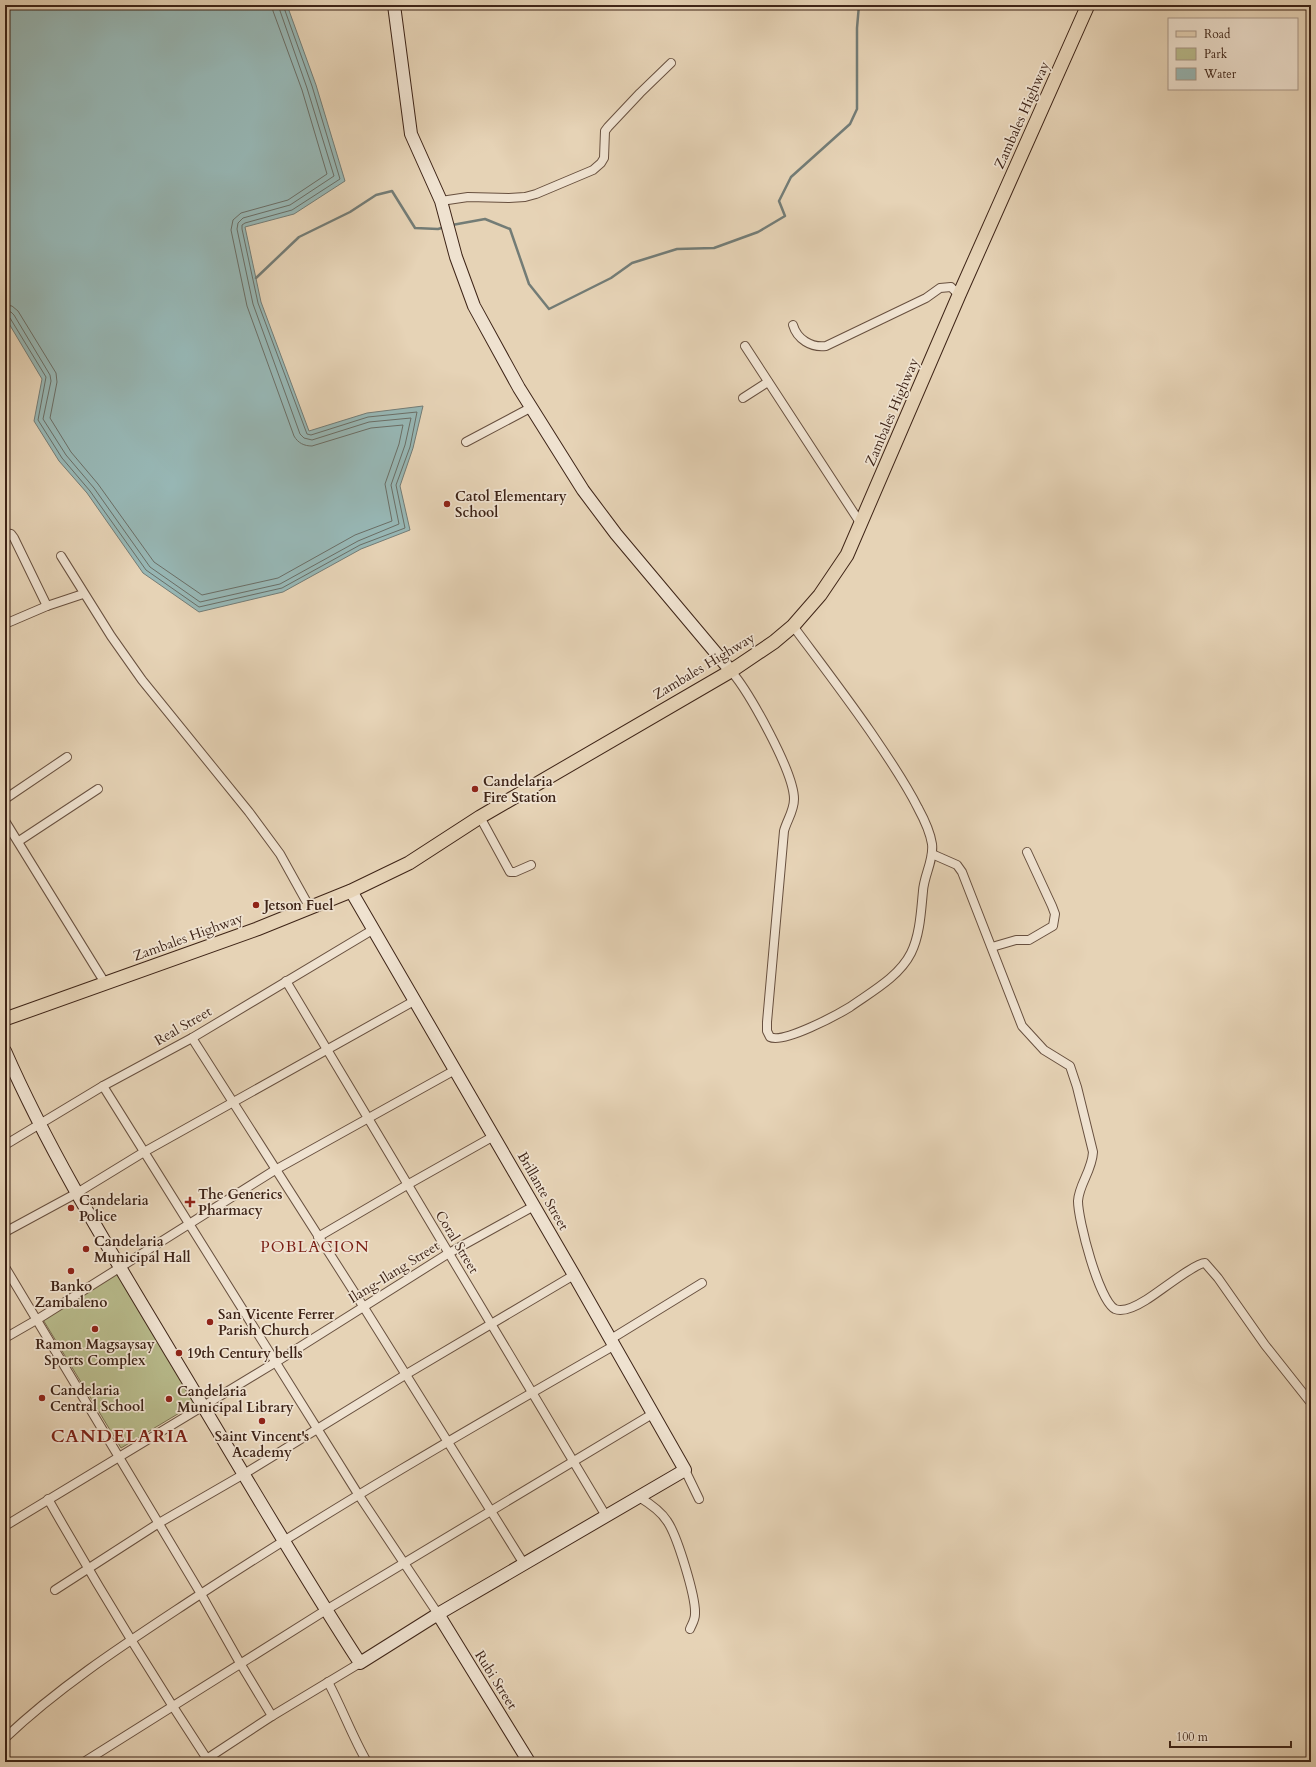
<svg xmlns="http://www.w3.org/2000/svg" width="1316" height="1767" viewBox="0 0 1316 1767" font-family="Cardo,serif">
<rect width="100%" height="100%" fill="#e6d3b6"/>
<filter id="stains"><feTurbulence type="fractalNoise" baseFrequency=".005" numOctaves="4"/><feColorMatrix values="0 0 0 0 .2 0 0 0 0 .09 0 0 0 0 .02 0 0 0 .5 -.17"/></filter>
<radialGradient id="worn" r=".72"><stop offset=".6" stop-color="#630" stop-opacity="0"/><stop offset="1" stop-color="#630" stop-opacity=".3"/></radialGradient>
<polygon fill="#b8bb8c" stroke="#7b7052" points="118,1273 196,1403 121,1448 42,1318"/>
<polygon fill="#97b7b5" stroke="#737c76" points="5,5 287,5 316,85 345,181 294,214 245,227 261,302 309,431 367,413 423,406 413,448 400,486 410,530 361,549 283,592 199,612 143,573 87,493 59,461 34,421 42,379 5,317"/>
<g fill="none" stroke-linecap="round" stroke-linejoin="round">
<g stroke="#6a6e66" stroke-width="1">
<path d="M 5,305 L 12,306 L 18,311 L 56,373 L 57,382 L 50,418 L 71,452 L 98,484 L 154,562 L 202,595 L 278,578 L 355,535 L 392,521 L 385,484 L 399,444 L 403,425 L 371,428 L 312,446 C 304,446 298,443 294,436 L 247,306 L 231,230 L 233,220 L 241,213 L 288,200 L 327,174 L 302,90 L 273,11 L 272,5"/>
<polyline points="5,311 11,312 14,315 50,375 51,381 43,419 66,455 94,488 150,567 200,602 280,584 358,541 399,524 391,485 405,445 411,418 369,422 312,440 304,438 300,434 253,304 237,229 238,223 243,218 290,205 334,176 307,88 278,5"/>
<polyline points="5,316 10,318 46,377 38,420 62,458 90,491 146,570 199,607 282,588 360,545 405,528 396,485 410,447 417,412 368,417 311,435 307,434 258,303 242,229 242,225 245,223 292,210 340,179 312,86 283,5"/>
</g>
<g stroke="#737c76" stroke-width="2.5">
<polyline points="452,225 485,219 510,229 529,284 549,309 611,278 632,263 677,249 714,248 758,232 785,216 779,201 791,177 850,124 857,109 857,28 859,5"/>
<polyline points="256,278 299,237 350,212 376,195 392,191 415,228 438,229 445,227"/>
</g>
<g stroke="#68503f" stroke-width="10">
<g id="street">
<polyline points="441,201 468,197 509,198 525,197 536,194 593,170 601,163 604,158 605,131 608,127 640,93 671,63"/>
<path d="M 793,325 C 797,339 811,348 826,346 L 926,298 L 940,288 L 951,287 L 959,295"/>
<polyline points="745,346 861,524"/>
<polyline points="743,398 768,382"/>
<polyline points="466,442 532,407"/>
<polyline points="5,533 11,534 14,538 47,606"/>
<polyline points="61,556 111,636 142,680 249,812 280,854 310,908"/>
<polyline points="5,624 47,606 83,594"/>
<path d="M 731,671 C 749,692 794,772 794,799 C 794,811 787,820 784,831 L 767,1022 L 767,1031 L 770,1037 C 783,1044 837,1015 850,1007 C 871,992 899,977 911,953 C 920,935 921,911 923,891 C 924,875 934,860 932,844 C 930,831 924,819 918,808 C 904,780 887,756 870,731 C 845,695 819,661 793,626"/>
<polyline points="5,799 67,757"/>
<polyline points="480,817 510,872 515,872 531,865"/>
<polyline points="5,821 105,983"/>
<polyline points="19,841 98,789"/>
<path d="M 932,854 L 957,865 L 962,872 L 1022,1026 L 1044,1050 L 1070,1066 L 1077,1087 L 1093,1152 C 1092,1171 1079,1184 1078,1201 C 1078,1220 1099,1301 1115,1309 C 1124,1313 1138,1305 1146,1300 C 1158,1293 1195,1263 1205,1263 L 1218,1278 L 1265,1345 L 1311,1403"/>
<polyline points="992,947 1016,940 1029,940 1053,926 1055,914 1052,906 1027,852"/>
<polyline points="286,981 606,1516"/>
<polyline points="192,1038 363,1306 524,1564"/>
<polyline points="103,1086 358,1494 438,1614"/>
<polyline points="5,1145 103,1086 192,1038 374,929"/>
<polyline points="5,1232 77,1193 144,1152 414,1001"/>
<polyline points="318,1237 407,1185 494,1136"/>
<polyline points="5,1267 201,1594 240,1663 272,1716"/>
<polyline points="5,1338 38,1319 275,1170 455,1070"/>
<polyline points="611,1339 702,1283"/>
<polyline points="685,1470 699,1499"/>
<path d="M 639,1497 C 649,1503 660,1510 667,1521 C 677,1535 696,1597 695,1614 C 695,1620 692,1624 690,1629"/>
<path d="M 48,1499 C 98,1587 151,1674 207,1759"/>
<polyline points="5,1526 276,1362 449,1253 534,1206"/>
<polyline points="55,1590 159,1523 244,1474 405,1375 574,1275"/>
<path d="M 328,1682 C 342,1708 352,1736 367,1762"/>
<path d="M 5,1738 C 62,1684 128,1642 193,1599 C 330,1509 472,1427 615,1345"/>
<polyline points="84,1762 326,1610 654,1413"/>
<polyline points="202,1762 272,1716 360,1663"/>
</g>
</g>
<g stroke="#3e2417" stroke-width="14">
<g id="secondary">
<polyline points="394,5 411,134 441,201 456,257 474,306 519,388 583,490 616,534 731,671"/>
<path d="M 5,1051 C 52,1158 114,1257 173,1356 C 235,1459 295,1563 360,1663 L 438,1614 L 685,1470 L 574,1275 L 351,891"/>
<polyline points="438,1614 529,1762"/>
</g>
</g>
<g stroke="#3e2417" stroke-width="15">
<polyline id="primary" points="5,1019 257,929 351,891 409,863 480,817 731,671 774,642 793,626 820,595 847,555 959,295 1088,5"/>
</g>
<use href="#street" stroke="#efe2d0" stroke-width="8"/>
<use href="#secondary" stroke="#efe2d0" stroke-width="12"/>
<use href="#primary" stroke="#e6d3b6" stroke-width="13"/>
</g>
<g fill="#8f2418" stroke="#efe2d0" stroke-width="1.5">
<circle cx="447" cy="504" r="4"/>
<circle cx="475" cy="789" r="4"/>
<circle cx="256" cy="905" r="4"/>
<path d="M188 1196h4v4h4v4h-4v4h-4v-4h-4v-4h4z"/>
<circle cx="71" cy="1208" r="4"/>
<circle cx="86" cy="1249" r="4"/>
<circle cx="71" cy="1271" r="4"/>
<circle cx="210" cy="1322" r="4"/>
<circle cx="95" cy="1329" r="4"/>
<circle cx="179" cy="1353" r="4"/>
<circle cx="42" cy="1398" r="4"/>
<circle cx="169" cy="1399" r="4"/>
<circle cx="262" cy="1421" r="4"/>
</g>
<g text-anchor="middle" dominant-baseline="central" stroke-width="3.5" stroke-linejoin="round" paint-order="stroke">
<g font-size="14" fill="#3e2417" stroke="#efe2d0">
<text transform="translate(1022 115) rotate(-66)">Zambales Highway</text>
<text transform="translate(892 412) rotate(-67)">Zambales Highway</text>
<text transform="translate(704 666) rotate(-31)">Zambales Highway</text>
<text transform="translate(188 937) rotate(-20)">Zambales Highway</text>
<text transform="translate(183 1026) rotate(-30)">Real Street</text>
<text transform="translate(543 1191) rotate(60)">Brillante Street</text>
<text transform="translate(457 1242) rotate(59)">Coral Street</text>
<text transform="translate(394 1272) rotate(-32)">Ilang-Ilang Street</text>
<text transform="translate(496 1680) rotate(58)">Rubi Street</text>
</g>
<g font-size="14" font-weight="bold" fill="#3e2417" stroke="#efe2d0" text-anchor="start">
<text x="455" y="496">Catol Elementary<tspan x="455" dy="16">School</tspan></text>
<text x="483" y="781">Candelaria<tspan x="483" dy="16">Fire Station</tspan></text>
<text x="264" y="905">Jetson Fuel</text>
<text x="198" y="1194">The Generics<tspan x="198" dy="16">Pharmacy</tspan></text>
<text x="79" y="1200">Candelaria<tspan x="79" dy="16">Police</tspan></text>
<text x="94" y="1241">Candelaria<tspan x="94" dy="16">Municipal Hall</tspan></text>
<text x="71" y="1286" text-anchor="middle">Banko<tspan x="71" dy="16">Zambaleno</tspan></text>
<text x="218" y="1314">San Vicente Ferrer<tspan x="218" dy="16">Parish Church</tspan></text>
<text x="95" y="1344" text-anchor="middle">Ramon Magsaysay<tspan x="95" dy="16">Sports Complex</tspan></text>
<text x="187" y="1353">19th Century bells</text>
<text x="50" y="1390">Candelaria<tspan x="50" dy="16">Central School</tspan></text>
<text x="177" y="1391">Candelaria<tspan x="177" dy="16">Municipal Library</tspan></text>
<text x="262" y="1436" text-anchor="middle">Saint Vincent's<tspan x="262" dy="16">Academy</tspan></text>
</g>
<g font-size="16" letter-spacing="1" fill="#7a1f14" stroke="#efe2d0">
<text x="315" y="1247">POBLACION</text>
</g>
<g font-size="18" font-weight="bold" letter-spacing="1" fill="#7a1f14" stroke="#efe2d0">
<text x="120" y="1436">CANDELARIA</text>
</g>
</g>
<rect width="1316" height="1767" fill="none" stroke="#e6d3b6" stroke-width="20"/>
<rect x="6" y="6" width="1304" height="1755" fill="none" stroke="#3e2417" stroke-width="2"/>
<rect x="10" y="10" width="1296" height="1747" fill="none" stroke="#3e2417"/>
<rect x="1168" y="18" width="130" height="72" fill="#efe2d0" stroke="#a89686"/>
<rect x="1176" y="31" width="20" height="6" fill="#e6d3b6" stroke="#a89686"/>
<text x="1204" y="38" font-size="12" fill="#3e2417">Road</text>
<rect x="1176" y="48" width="20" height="12" fill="#b8bb8c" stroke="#a89686"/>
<text x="1204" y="58" font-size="12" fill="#3e2417">Park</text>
<rect x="1176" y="68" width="20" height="12" fill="#97b7b5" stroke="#a89686"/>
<text x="1204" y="78" font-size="12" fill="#3e2417">Water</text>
<path d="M1170 1741v6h121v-6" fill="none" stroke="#3e2417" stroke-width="2"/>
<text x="1176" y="1741" font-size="12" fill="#3e2417" stroke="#efe2d0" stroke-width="3" paint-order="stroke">100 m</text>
<rect width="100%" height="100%" filter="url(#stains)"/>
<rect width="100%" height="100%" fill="url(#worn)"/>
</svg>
